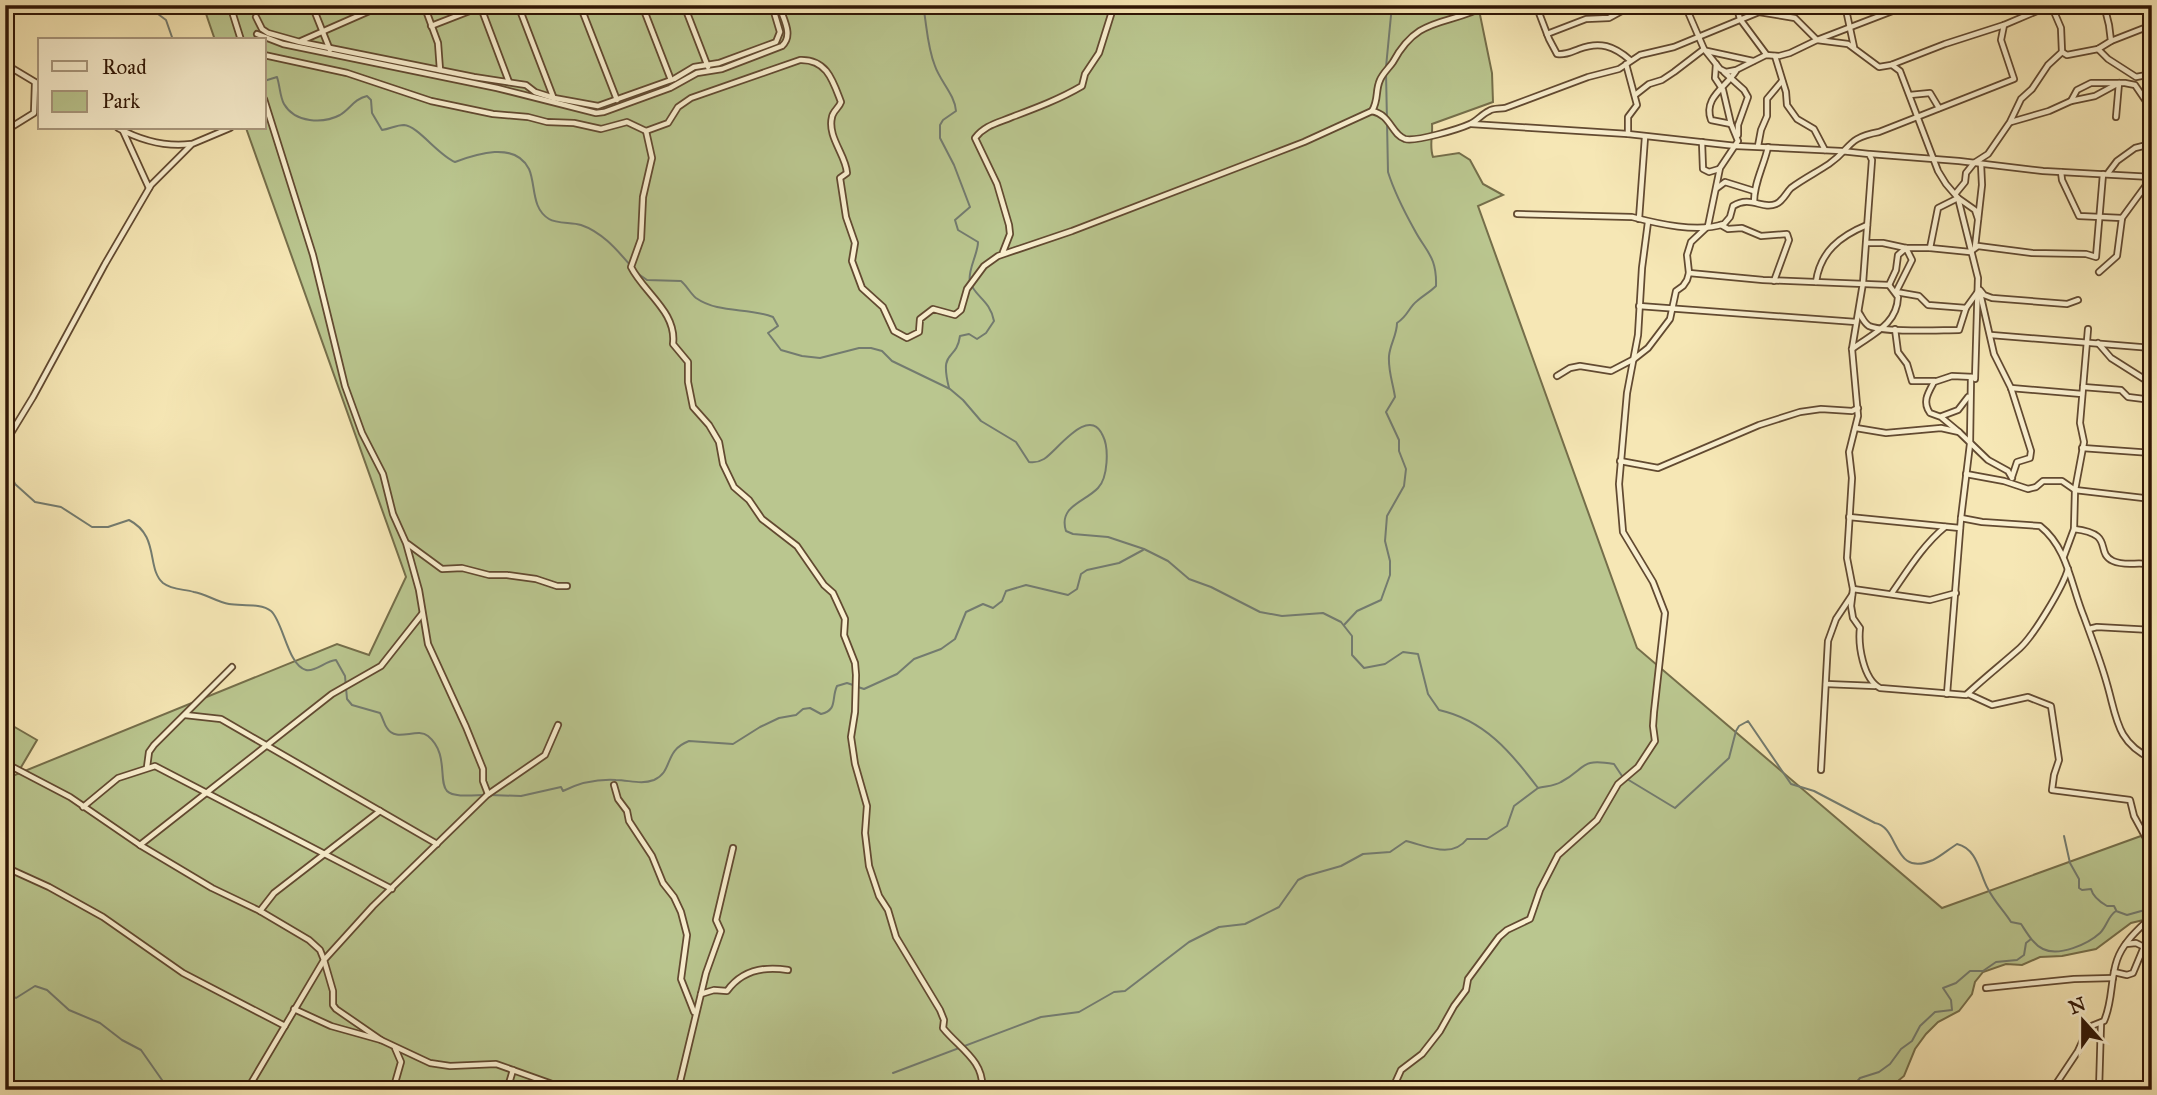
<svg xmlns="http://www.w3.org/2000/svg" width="2157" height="1095" viewBox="0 0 2157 1095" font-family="'IM FELL Great Primer',serif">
<rect width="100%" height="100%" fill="#f6e7b5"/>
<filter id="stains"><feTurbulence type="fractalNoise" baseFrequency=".00286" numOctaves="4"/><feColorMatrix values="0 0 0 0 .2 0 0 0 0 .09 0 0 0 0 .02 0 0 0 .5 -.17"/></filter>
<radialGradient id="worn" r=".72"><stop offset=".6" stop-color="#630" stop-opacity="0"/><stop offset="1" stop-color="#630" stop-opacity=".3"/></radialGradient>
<g fill="#bac68f" stroke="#756e4a" stroke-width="2">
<path d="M 203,5 L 1478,5 L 1492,73 L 1493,102 L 1432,124 C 1433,136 1429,146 1433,157 L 1459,153 L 1470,160 L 1483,184 L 1503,195 L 1478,206 L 1637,648 L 1942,908 L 2152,832 L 2152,918 L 2131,923 L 2096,949 L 2062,956 L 2040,957 L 2022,965 L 2006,964 L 1983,972 L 1975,982 L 1972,994 L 1966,1002 L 1959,1011 L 1938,1022 L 1926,1034 L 1915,1049 L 1904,1076 L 1887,1090 L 5,1090 L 5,779 L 337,644 L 369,655 L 406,577 L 246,128 L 264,128 L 264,40 L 215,40 Z"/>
<polygon points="6,722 37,740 20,769 5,761"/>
</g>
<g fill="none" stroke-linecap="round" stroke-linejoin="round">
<g stroke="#737b6f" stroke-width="2">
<polyline points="146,5 166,20 173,40"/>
<path d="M 923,5 C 927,26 927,46 935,66 C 940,81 955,95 956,111 L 943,120 L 940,125 L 940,138 L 954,165 L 970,207 L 955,220 L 958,230 L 978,242 C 978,254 967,271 970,282 C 975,297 990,300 994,321 L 986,333 L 977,339 L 969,334 L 960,336 C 956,363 939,347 949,388"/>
<polyline points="1386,67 1392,5"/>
<path d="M 264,81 L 277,77 C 280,86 280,97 284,104 C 295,123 323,124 340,115 C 350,109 354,99 367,96 L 371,100 L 372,113 L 382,130 C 390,129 396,125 404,125 C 418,126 438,155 455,162 C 476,154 515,141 529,169 C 536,185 531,208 549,219 C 557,224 572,222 581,225 C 602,232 617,250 631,266"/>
<path d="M 637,273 L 647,280 L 681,281 C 687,286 690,293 696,298 C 719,314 748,307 773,317 L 778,326 L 768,333 L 781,350 L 802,356 L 820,358 L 859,348 L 871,348 L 882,351 L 892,361 L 950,389 L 963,400 L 981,421 L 1016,442 L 1029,462 C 1035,463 1039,462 1044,459 C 1057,451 1089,404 1103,436 C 1109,448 1108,478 1098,488 C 1085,502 1058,506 1066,531 L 1073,534 L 1108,537 L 1144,549 L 1168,561 L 1189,579 L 1211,587 L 1260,612 L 1282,616 L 1323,613 L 1341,622 L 1352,636 L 1352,655 L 1364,668 L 1385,664 L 1403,652 L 1418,654 L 1428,694 L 1439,710 C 1484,720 1511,752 1538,788 C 1546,786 1555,786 1561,782 C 1587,768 1579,758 1614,764 L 1622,776"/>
<path d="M 5,462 L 15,484 L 35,502 L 61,507 L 92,527 L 108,527 L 129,520 C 160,536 146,568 163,583 C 172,590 184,589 194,592 C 206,594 217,602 229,604 C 241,606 261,603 271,611 C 283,621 288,666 306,670 C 316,672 325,661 336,660 L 345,676 L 347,699 L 352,705 L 380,713 C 383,718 384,724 387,728 C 396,743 417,727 428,736 C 449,753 438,782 447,791 C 454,798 475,795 485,795"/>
<path d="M 1344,625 L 1357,611 L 1381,600 L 1390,575 L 1390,561 L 1385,541 L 1387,516 L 1404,486 L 1406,469 L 1399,451 L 1399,440 L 1386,412 L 1395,397 C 1393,383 1388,371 1389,356 C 1390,344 1397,335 1397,323 C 1408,316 1409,307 1417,301 C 1424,295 1430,292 1436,286 C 1437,256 1426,252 1414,229 C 1404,211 1394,191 1388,172 L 1386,72"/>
<polyline points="858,687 864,689 897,674 914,659 941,649 955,639 966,612 983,604 993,608 1002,601 1006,591 1026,585 1068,595 1077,589 1081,574 1087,570 1119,563 1143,550"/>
<path d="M 1627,779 L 1675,808 L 1729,758 L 1736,731 L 1739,726 L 1748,721 L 1791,784 L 1814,791 L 1875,823 C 1900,827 1892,878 1933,860 C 1941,856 1949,849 1957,844 C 1978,849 1979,873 1988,889 C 1994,901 2004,911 2011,922 L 2021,924 C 2027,933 2033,944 2043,949 C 2059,957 2088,944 2100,933 C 2107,926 2108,916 2116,911 L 2127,915 L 2152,908"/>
<path d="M 490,795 L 521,796 L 561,787 L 563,791 C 579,783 598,779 616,780 C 629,780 641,785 654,780 C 674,771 663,751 689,741 L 733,744 L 760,727 L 779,718 L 796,715 L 803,709 L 810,708 L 821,714 C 838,710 831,699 837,686 L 847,683 L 853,685"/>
<path d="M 2064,836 L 2070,863 L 2079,879 L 2079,888 L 2082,890 L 2091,889 C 2093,897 2100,902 2107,906 L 2114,906 L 2116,910"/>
<polyline points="5,991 16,998 35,986 47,990 69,1010 100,1023 122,1040 141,1050 169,1090"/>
<path d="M 893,1073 L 1041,1017 L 1079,1012 L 1114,992 L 1125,991 L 1189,942 L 1219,927 L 1245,924 L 1279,907 L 1298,880 L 1306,876 L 1341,866 L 1363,854 L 1390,852 L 1406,841 C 1427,846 1452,859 1467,839 L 1487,839 L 1507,826 L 1514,806 L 1538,788"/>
<polyline points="1850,1090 1860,1078 1879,1072 1890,1064 1901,1049 1912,1041 1920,1026 1935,1012 1952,1010 1951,1000 1943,988 1956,983 1970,971 1983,971 1996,962 2017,960 2024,955 2026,943 2031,939"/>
</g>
<g stroke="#624a31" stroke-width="8">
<g id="minor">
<polyline points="230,5 241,40"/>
<polyline points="312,5 330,50"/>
<polyline points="424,5 438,43 440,70"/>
<polyline points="480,5 509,82"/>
<polyline points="518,5 554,99"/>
<polyline points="580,5 617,100"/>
<polyline points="642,5 671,80"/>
<polyline points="684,5 708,67"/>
<path d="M 1536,5 L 1549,39 L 1557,54 C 1566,55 1571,52 1579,49 C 1600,41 1614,46 1630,60"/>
<polyline points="1685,5 1704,49 1720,69 1726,72 1736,70 1766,55 1779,56 1790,53 1817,40 1908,5"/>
<polyline points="1736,5 1740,19 1766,54"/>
<polyline points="1845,5 1854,47"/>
<polyline points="256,17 262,29 268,33 300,42 474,77 526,85 535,92 554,98 598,106 674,79 694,67 719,63 776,42 780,32 772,5"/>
<polyline points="431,26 485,5"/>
<path d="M 257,34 L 283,44 L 497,88 L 596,113 L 604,112 L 670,88 L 697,73 L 722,69 L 782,46 C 794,35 783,19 779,5"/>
<polyline points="1547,34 1586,19 1609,18 1629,7 1642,5"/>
<polyline points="301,41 383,5"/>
<polyline points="2111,41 2152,25"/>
<polyline points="2098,49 2108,59 2136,77 2152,74"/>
<polyline points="1707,51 1753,61"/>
<polyline points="2062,52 2067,55 2098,49 2111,41 2109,25 2104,5"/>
<path d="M 264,55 L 347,73 L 431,101 L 493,114 L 528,117 L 547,122 L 574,123 L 601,129 L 627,122 L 646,131 L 668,123 L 678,107 L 691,98 L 800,60 C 827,59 833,81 841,102 C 839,108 833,111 832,117 C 827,137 846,155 847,173 L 840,178 L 846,217 L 855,243 L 852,261 L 862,288 L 883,307 L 894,331 L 907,338 L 919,332 L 920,319 L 933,309 L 955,315 L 961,310 L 967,289 L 984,266 L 998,256 L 1072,231 L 1304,142 L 1372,111 C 1391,115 1391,134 1405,139 C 1416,142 1459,129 1470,124 C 1477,121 1482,114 1489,111 C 1493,108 1500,109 1505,108 L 1588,77 L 1619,69 L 1640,55 L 1674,47 L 1759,12 L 1795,18 L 1817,40 L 1848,44 L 1879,67 L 1891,65 L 1945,44 L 2004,25"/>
<polyline points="1775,56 1786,92 1787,105 1797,119 1814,129 1825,150"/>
<polyline points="5,64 40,85"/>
<polyline points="1626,64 1637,105 1628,117 1628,134"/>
<polyline points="1892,65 1900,71 1938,171 1946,184 1958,198 1978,278 1975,379"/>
<polyline points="1724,72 1744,90 1748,97 1738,125 1738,135"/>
<polyline points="1635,95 1649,84 1662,80 1674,72 1704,49"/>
<polyline points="1910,95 1930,93 1939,108"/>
<polyline points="264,99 313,255 345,386 362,433 383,474 393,514 406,543 419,590 428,644 466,727 483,769 483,781 488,794"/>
<polyline points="2071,101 2095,96 2119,83 2116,117"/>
<path d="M 1372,111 C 1379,99 1375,91 1380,80 C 1383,73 1389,68 1393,62 C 1419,14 1447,27 1487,5"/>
<polyline points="2011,122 2049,111 2071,101 2077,90 2091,83 2125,83 2135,85 2152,110"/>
<path d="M 1471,124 L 1628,134 L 1736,146 L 1841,151 L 1869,154 L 1872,160 L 1863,283 L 1852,349 L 1858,416 L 1849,452 L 1852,478 L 1847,558 L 1853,589 L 1851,606 L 1853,618 L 1860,628 C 1858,645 1863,679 1880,688 L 1966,695 C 1983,679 2002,664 2020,648 C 2034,635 2063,587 2068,569"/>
<path d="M 1731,124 L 1711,120 C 1703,98 1725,88 1736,71"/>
<path d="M 118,128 C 140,140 166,147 191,144"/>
<polyline points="5,131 34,113 35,83"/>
<polyline points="123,131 149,188"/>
<path d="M 646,131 L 652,158 L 643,197 L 641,239 L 631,267 C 644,293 677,312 673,344 L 688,362 L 688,382 L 693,407 L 709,425 L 719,442 L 723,464 L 734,487 L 749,500 L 762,519 L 797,546 L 824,585 L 833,593 L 845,619 L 844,635 L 855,663 L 856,675 L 855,712 L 851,737 L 855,764 L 867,806 L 865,833 L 869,866 L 879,896 L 888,910 L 896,937 L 940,1010 L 944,1020 L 943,1028 C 959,1048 985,1061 982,1090"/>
<polyline points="1702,142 1703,169 1709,172 1719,169"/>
<polyline points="1758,146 1761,130 1767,116 1767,99 1782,81"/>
<polyline points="1870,154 1959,161 2043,171 2152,177"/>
<polyline points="2061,172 2062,180 2079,216 2122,218"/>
<polyline points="2108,173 2117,161 2135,148 2147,145 2152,126"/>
<polyline points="1717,188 1725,182 1754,191"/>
<polyline points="1956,193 1965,182 1966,173 1974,163 1988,154 2010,122 2021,99 2032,89 2048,65 2062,52 2061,28 2052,7"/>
<path d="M 1754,202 C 1754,182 1764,166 1768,147"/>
<path d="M 1517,214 L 1632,217 C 1659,224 1697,233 1724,224 L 1730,217 L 1733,206 C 1751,195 1762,210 1776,204 C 1783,201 1786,193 1791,188 C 1803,179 1817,172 1829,164 C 1852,148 1846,138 1879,132 L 2014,79 L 2001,40 L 2004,25 L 2051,5"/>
<polyline points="1639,219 1645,137"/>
<polyline points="1721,225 1728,229 1742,228 1761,236 1787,234 1789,240 1774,281"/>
<polyline points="1867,243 1883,243 1906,248 1930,248 1938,208 1958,198 1975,210 1978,219"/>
<polyline points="1975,247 1982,185 1981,164"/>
<polyline points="1930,248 1970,252 1978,246 2032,253 2086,254 2096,257 2103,174"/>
<path d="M 1003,252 L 1010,234 L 1009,225 L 997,184 L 975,138 C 985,125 998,123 1012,117 C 1036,108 1060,99 1082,86 L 1085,74 L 1099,53 L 1114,5"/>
<polyline points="2099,272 2117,256 2122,218 2152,177"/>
<path d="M 1689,273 L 1763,280 L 1889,285 L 1898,297 C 1897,325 1872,334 1852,349"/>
<path d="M 1816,282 C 1820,252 1840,236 1867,225"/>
<polyline points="1889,285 1896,270 1898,255 1906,248 1912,260 1896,292 1919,296 1928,305 1966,308"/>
<polyline points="1980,290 1984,295 1992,298 2067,304 2078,300"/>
<polyline points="1980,293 1994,354 2011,388 2031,451 2030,458 2017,462 2012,477"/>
<polyline points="1639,306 1856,322"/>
<path d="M 1859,313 C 1862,317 1864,323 1869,326 C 1886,333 1939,330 1959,330 L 1966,308 L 1979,290"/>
<polyline points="1895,329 1898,352 1907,364 1912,381 1935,381"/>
<polyline points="1991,335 2152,348"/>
<polyline points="2098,343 2111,358 2152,384"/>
<polyline points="1557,376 1570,368 1580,366 1611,371 1634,359 1648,348 1670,319 1676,291 1683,286 1687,280 1689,273 1687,255 1691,242 1708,226 1720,168 1738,141 1731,124 1723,90 1715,78 1716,64"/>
<polyline points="2083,387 2121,390 2128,397 2152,400"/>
<polyline points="2011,388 2082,394"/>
<polyline points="1942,416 1958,410 1968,397"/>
<polyline points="1856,428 1886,433 1941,428 1959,432 1988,460 2008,471 2012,478"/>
<path d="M 1959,432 L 1941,417 L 1930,413 C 1922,402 1928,393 1934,382 L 1952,376 L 1974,377"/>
<polyline points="5,443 33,397 105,264 151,185 192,144 230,128"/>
<polyline points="2082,448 2152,453"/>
<polyline points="1620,461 1658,468 1759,425 1800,412 1821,409 1852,411 1858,408"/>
<polyline points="1966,474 2004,481 2028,489 2036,487 2043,481 2062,481 2075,490 2152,499"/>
<polyline points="1849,517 1960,528"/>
<path d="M 1961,518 L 1982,522 L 2040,526 C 2068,548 2071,586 2084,617 C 2092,639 2101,662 2107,684 C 2117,718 2116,742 2152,759"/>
<path d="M 2074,529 C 2116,534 2094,552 2113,561 C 2126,567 2139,561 2152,565"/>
<polyline points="408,544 442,569 462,568 489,575 507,575 536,579 557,586 567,586"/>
<polyline points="2064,556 2074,529 2075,490 2084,442 2080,423 2088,329"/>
<polyline points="1853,589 1930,600 1956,593"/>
<path d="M 1892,593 C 1908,570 1923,545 1945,527"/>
<polyline points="2089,629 2097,627 2152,630"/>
<polyline points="1826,684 1875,686"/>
<polyline points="1947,694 1961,518 1970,444 1971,377"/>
<polyline points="1968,694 1992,705 2028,697 2051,706 2059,760 2054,775 2052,790 2130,800 2134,816 2152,849"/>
<polyline points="185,715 221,719 437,844"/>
<polyline points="5,763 70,797 140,845 212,888 260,911 309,940 320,950 324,960 247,1090"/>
<polyline points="147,767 149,752 154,745 232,667"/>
<polyline points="1821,770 1828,641 1836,619 1852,595"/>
<polyline points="614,785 618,799 627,811 629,821 652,856 663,883 674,897 681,912 687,935 681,979 694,1012"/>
<polyline points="83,807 118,778 155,766 392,889"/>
<polyline points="140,845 332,694 381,666 422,614"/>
<polyline points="5,867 49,887 103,917 183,973 285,1026"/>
<polyline points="260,911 274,893 380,811"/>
<polyline points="2126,944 2136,943 2152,951"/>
<polyline points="2114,972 2127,975 2133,973 2143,949 2152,939"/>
<polyline points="1986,988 2074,979 2113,978"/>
<path d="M 701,994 L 714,990 L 727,991 C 742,970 764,966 788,970"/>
<polyline points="294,1009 331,1026 381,1040 430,1063 450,1066 496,1064 569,1090"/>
<polyline points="381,1040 336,1009 333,1005 333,991 324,960 373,906 487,795 545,755 558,725"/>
<polyline points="393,1090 401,1062 395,1048"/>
<polyline points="507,1090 513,1070"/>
<polyline points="678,1090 706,973 721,931 716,920 733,848"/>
<polyline points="1070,1090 1075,1087 1081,1090"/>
<polyline points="1392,1090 1401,1070 1422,1054 1440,1031 1454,1006 1466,990 1468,979 1499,937 1507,930 1530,919 1540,890 1558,855 1597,820 1618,784 1638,767 1655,741 1653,726 1654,712 1665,613 1653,582 1623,532 1619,484 1627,393 1638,335 1642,268 1648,222"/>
<path d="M 2052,1090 L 2078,1051 L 2089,1027 L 2104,1021 C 2113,1001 2110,980 2117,960 C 2123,942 2139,929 2152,916"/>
<polyline points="2099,1090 2101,1023"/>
</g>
</g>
<use href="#minor" stroke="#f9efcf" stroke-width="4.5"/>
</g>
<rect width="2157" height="1095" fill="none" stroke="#f6e7b5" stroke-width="28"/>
<rect x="7" y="7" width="2143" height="1081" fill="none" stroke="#301605" stroke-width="3.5"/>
<rect x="14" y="14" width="2129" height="1067" fill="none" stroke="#301605" stroke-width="2"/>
<rect x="38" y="38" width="228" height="91" fill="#f9efcf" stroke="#a9987e" stroke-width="2"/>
<rect x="52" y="61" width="35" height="10" fill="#f9efcf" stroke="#a9987e" stroke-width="2"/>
<text x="102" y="74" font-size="21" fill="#301605">Road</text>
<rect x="52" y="91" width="35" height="21" fill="#bac68f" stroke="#a9987e" stroke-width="2"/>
<text x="102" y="108" font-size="21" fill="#301605">Park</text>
<g transform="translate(2083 1021) rotate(339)" stroke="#f9efcf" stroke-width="5" paint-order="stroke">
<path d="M0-5L12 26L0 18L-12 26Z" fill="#301605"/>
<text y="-10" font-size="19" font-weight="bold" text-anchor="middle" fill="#301605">N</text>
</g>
<rect width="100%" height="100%" filter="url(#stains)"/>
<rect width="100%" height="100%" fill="url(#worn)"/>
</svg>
